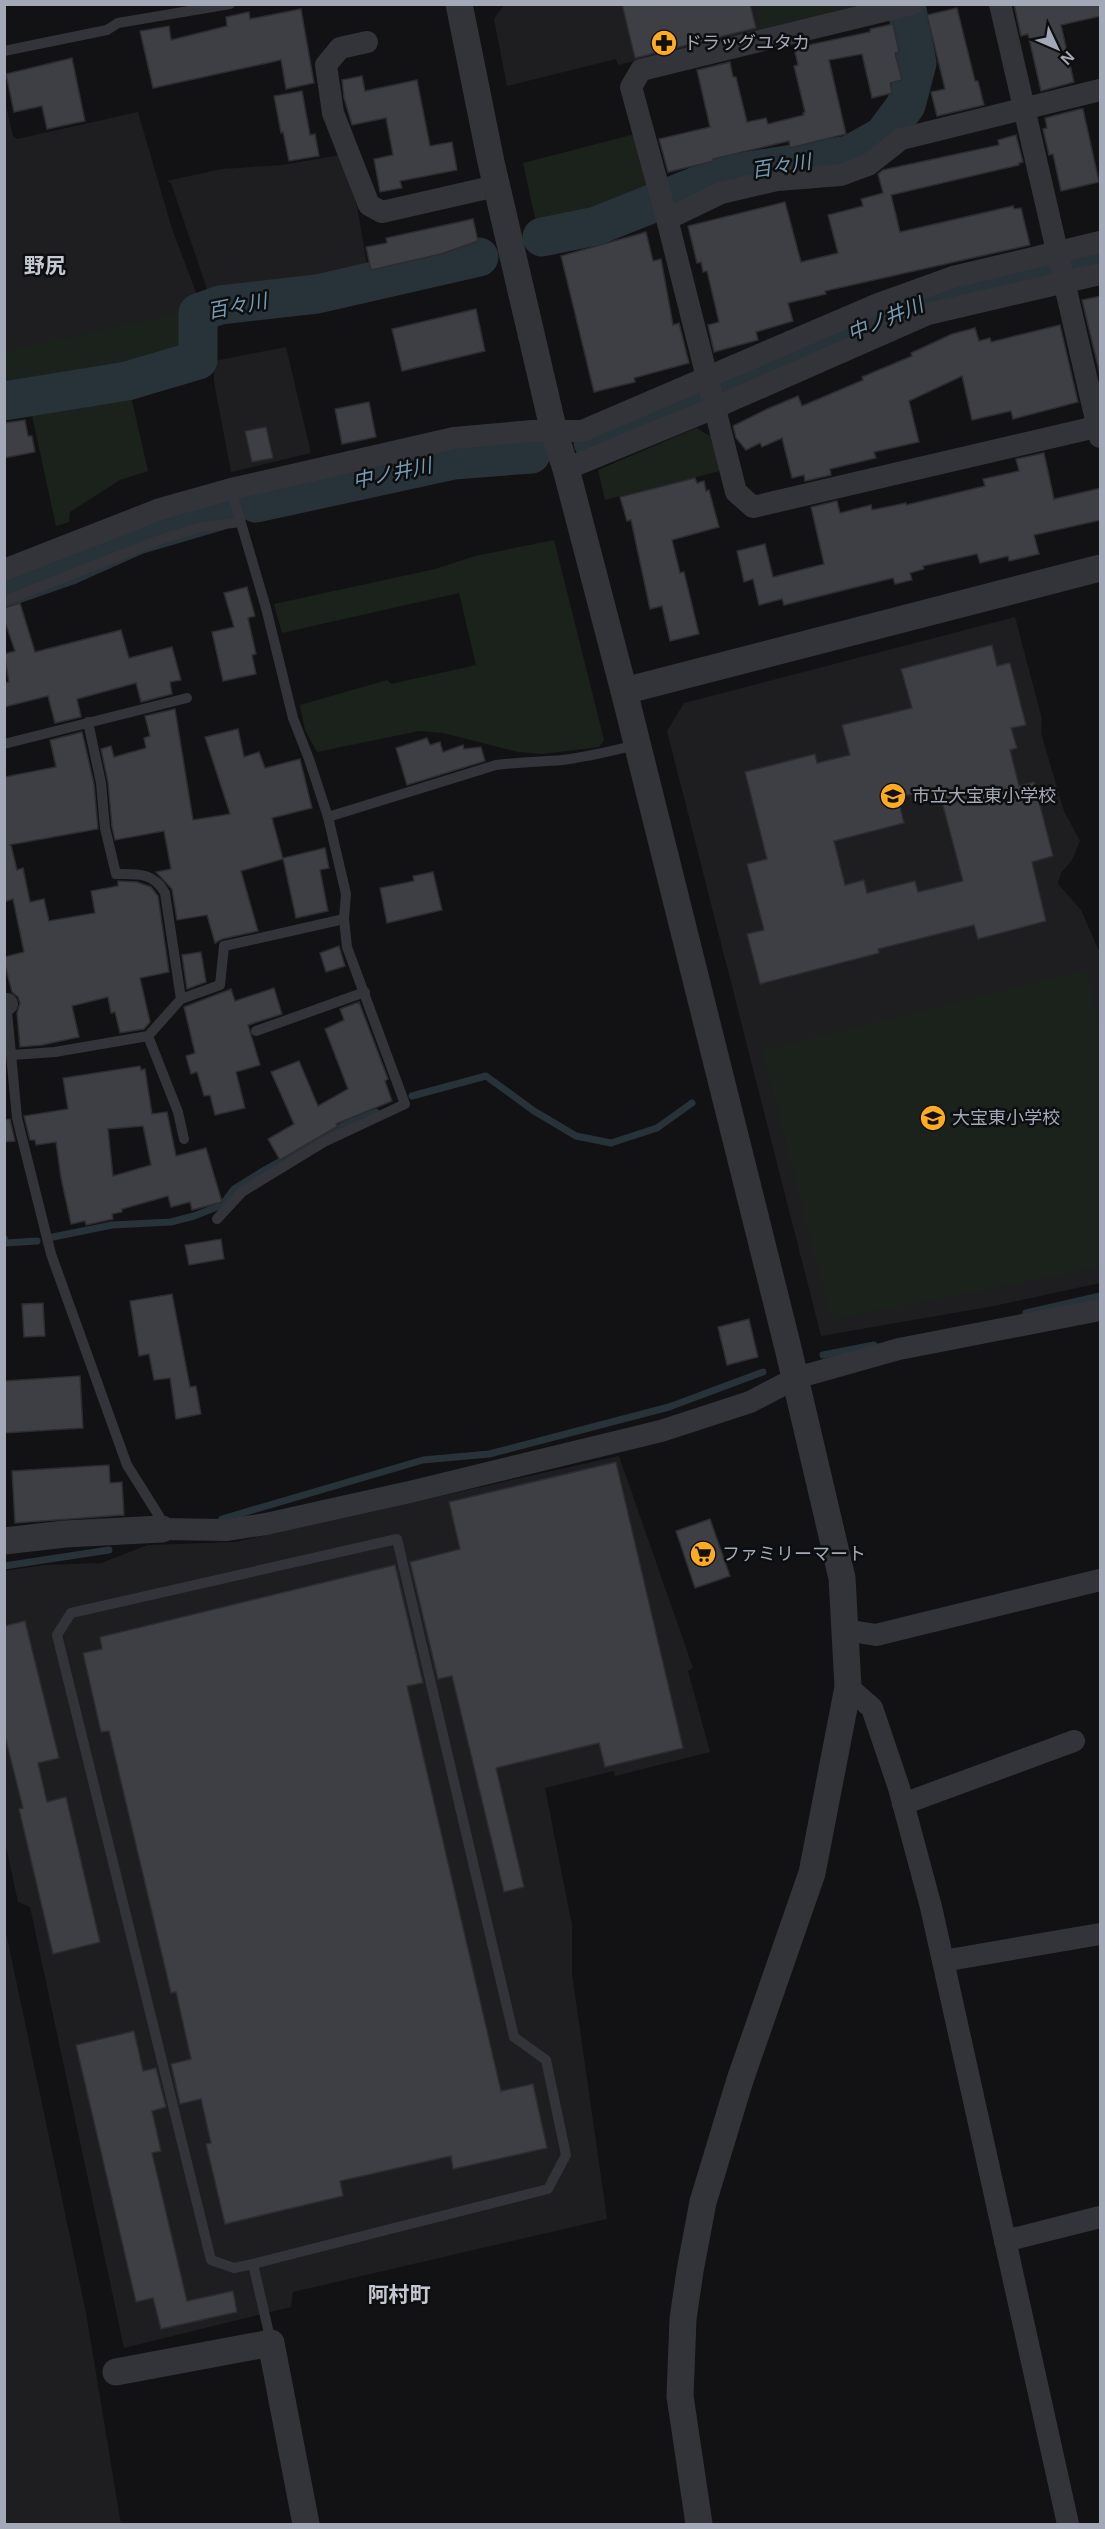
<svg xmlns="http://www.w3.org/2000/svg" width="1105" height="2529" viewBox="0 0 1105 2529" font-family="Helvetica,'Noto Sans JP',sans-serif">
<rect width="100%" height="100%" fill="#121214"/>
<g fill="#1e1e21">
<polygon points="755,4 761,31 618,65 616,59 507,86 494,19 504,5"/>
<polygon points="4,97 13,136 17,139 138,112 172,229 197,295 180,312 5,355"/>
<polygon points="340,155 357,206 369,276 320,287 211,301 171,183 166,181 222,169 282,165"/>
<polygon points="286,347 311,453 231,472 214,382 214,361"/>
<polygon points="1015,617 1042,719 1041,733 1064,811 1080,841 1072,860 1061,873 1058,884 1081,910 1100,953 1100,1283 994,1306 821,1336 667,731 684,703"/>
<polygon points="619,1456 693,1668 688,1671 710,1752 615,1776 614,1771 545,1788 572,1925 572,1974 607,2219 293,2292 291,2307 124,2348 30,1907 18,1902 5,1842 4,1571 44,1565 101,1563 148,1545 235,1542"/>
<polygon points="4,1923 86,2313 121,2524 5,2524"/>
</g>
<g fill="#1a221b">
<polygon points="755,5 869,5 761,31"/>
<polygon points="635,134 649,187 591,209 536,222 523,163"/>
<polygon points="197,295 200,303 191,313 191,354 119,375 5,392 5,352 180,312"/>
<polygon points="130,392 148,471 120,480 70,512 69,522 56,526 31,411"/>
<polygon points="696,428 712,437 720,471 605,500 598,470"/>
<polygon points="554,540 604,740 599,747 543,754 518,752 443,733 419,731 317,752 305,730 300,705 387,680 391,684 476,665 459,593 282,633 274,604 435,569 475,556"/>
<polygon points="1082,971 1088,976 1100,1026 1100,1267 831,1320 762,1050"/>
</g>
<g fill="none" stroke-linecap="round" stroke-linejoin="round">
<g stroke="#283239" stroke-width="7">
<polyline points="412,1096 486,1076 534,1111 576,1136 611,1143 657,1128 692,1103"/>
<polyline points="53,1237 112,1225 171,1222 194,1216 222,1205 234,1189 263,1171 346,1124 376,1112"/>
<polyline points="4,1238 6,1243 37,1241"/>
<polyline points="1026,1313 1100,1296"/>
<polyline points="823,1355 874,1345"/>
<polyline points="222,1519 423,1460 489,1454 669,1407 763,1372"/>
<polyline points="4,1566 109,1550"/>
</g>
<g stroke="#283239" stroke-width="39">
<polyline points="542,237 596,226 724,175 849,155 883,136 906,105 917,63 906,4"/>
<polyline points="1082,263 1100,258"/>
<polyline points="734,383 926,301 1042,272"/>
<polyline points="4,401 127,381 198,360 198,313 220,305 317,294 479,257"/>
<polyline points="593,442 688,403"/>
<polyline points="256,503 454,460 531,454"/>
<polyline points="4,588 70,565 137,535 219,511"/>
</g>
</g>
<g fill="#3e3f44" stroke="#2c2c31" stroke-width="1.5" fill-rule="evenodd">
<polygon points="622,4 750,4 756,28 635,58"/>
<polygon points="1014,4 1101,4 1101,16 1061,25 1074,82 1041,91 1028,34 1021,36"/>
<polygon points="957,8 975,81 978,81 984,105 937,116 931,92 945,89 927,15"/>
<polygon points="301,9 314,83 286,89 281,60 153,88 140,31 169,26 171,40 227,26 226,17 249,12 250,19"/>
<polygon points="893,24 899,52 895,53 902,80 890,83 892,93 872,98 862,54 829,60 846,134 790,148 789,141 713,159 714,161 668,172 659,139 710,127 697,70 730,62 733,77 736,77 747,122 766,118 768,124 804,115 803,113 805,112 794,66 798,65 794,48 870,32 870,29"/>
<polygon points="72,58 85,121 47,129 42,106 14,112 6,74"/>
<polygon points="362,76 365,91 417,80 430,146 452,142 457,170 400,181 402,188 380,192 374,159 393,155 386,118 352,125 344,98 342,80"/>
<polygon points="302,91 310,135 315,134 319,156 289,161 283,132 281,133 274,96"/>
<polygon points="1080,109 1083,109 1099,182 1061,191 1053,154 1049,155 1043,129 1047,128 1045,118"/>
<polygon points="1016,135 1023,162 1019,163 1019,165 891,195 900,232 1013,206 1014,209 1021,208 1030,245 825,291 826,294 788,303 793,321 756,332 758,340 714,352 708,325 719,322 707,271 703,272 701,262 697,263 688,226 785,202 801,262 838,253 828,215 863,206 861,199 883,193 878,174 883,170 999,145 998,140"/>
<polygon points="473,219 478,241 441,254 371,270 366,247 387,243 386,238"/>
<polygon points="646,232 653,261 661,259 673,325 679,323 689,363 634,378 635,382 594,392 561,256"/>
<polygon points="1101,296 1101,379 1082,300"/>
<polygon points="476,309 485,351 402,371 392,329"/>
<polygon points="1060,325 1078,402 1013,419 1011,411 972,420 962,376 909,401 919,442 874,452 876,458 830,469 831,475 805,481 804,475 792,478 782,438 762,447 760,443 746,450 736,438 733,426 767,409 798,396 802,406 863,380 862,377 912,356 911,353 952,334 975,328 979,341 990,338 991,342"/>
<polygon points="369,402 376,437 342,444 335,409"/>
<polygon points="25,420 28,436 32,436 35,452 4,458 4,423"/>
<polygon points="266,427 273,458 252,462 245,431"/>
<polygon points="1044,453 1054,499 1101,488 1101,520 1034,535 1039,554 1009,561 1008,556 980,563 977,554 923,566 924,569 910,573 912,580 895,584 893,578 784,605 782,599 759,605 753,579 744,582 737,551 765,544 773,577 824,564 811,507 837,501 840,513 871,505 872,510 906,503 906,505 985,486 983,479 1019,471 1016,459"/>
<polygon points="695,478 697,483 704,481 706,491 709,490 719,527 672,540 680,573 684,572 699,634 670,641 662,606 650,609 631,520 627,521 620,497"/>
<polygon points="247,587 255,616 248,618 256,654 252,655 256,674 223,681 212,632 234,627 224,593"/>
<polygon points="20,603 35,652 121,630 129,658 172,647 181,680 170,682 172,694 141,702 136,683 77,699 81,717 55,723 48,696 4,707 4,683 9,682 4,654 15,651 4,619 4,608"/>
<path d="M 992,645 L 997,666 L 1010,663 L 1026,725 L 1011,728 L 1017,748 L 1010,750 L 1019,786 L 1034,782 L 1053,856 L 1032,862 L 1046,921 L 978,939 L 974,925 L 878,949 L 879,953 L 760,984 L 747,934 L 764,930 L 747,864 L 767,859 L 745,772 L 815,754 L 817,763 L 850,755 L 842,725 L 912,708 L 901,669 ZM 938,787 L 963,881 L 918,892 L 915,881 L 867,893 L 864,880 L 845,885 L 834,841 L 904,823 L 898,798 Z"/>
<polygon points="175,709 193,820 230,814 205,737 238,729 244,757 259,752 265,768 300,759 312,808 272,818 283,859 241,871 258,931 222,939 215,943 207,915 177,920 172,889 156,872 171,869 164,831 115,840 112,827 108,782 101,749 111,746 114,757 146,748 144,738 150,736 145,716"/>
<polygon points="82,732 94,784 98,829 9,845 11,845 17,870 23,868 30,902 44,899 49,921 95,913 91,891 118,886 118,881 137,882 151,887 158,896 169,972 140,978 150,1022 144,1029 120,1033 115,1012 111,1013 108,997 72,1006 79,1037 42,1045 20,1047 17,1013 20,1003 18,997 12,992 4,961 4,957 24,952 13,899 4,902 4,777 56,767 50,740"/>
<polygon points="427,738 430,745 440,742 443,752 463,745 464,749 481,747 485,761 407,785 396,748"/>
<polygon points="325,848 329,868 320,870 328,911 296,918 283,858"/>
<polygon points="433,872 442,910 387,923 380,888 414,881 413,876"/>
<polygon points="339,946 345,966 326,972 320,953"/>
<polygon points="201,952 206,982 187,989 182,955"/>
<polygon points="274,988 282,1014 248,1025 260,1065 236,1072 245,1108 215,1115 210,1095 204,1096 197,1072 191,1074 186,1056 195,1053 184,1007 231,989 235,1001"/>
<polygon points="359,1002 388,1079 385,1081 392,1101 336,1124 338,1126 280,1160 268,1139 294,1124 271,1072 299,1061 318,1106 348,1089 325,1029 344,1020 340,1009"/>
<path d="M 140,1066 L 141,1070 L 145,1069 L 152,1114 L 167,1112 L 176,1156 L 206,1148 L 222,1202 L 192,1210 L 190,1202 L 171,1207 L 168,1196 L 122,1209 L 122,1212 L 112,1214 L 113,1219 L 86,1225 L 85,1221 L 71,1224 L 61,1178 L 56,1142 L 36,1145 L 35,1140 L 30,1140 L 24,1116 L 68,1109 L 63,1078 ZM 143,1126 L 151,1165 L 113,1176 L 108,1129 Z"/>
<polygon points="10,1119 15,1141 4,1142 4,1120"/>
<polygon points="221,1239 224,1259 189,1265 185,1245"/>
<polygon points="172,1294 190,1387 196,1386 201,1414 176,1419 170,1378 154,1380 149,1354 139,1356 130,1301"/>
<polygon points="43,1303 45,1336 24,1337 22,1304"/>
<polygon points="749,1319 758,1357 727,1365 718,1327"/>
<polygon points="80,1376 83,1428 4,1433 4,1381"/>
<polygon points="616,1462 683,1748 605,1767 599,1743 496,1768 524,1887 504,1892 452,1676 438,1679 410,1562 460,1549 449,1502"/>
<polygon points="109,1465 110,1483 122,1482 124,1515 15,1523 12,1471"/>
<polygon points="710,1519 730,1576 695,1588 676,1531"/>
<polygon points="395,1565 423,1683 407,1686 501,2091 533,2084 547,2148 453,2169 451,2156 340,2181 343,2196 225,2224 206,2144 211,2143 201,2099 180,2104 171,2064 191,2059 176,1992 171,1993 109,1731 101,1732 83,1653 102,1649 100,1637"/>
<polygon points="25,1621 59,1758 38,1763 47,1802 66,1797 100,1942 53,1954 19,1809 23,1808 4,1732 4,1626"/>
<polygon points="134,2031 143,2071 156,2068 166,2107 152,2111 161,2151 152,2153 187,2301 233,2291 237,2312 161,2329 153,2298 136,2302 76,2045"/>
</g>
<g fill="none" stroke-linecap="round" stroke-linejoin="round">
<g stroke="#33343a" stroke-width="10">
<polyline points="4,51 107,30 118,23 230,4"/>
<polyline points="4,601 162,539 201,527 240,522"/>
<path d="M 88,722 L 101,783 L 105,828 L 116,874 C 137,874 154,872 165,893 L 181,999"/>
<polyline points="4,744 187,698"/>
<path d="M 328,817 L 496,765 C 518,762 540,762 562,760 C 587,757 612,751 636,745"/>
<polyline points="6,1001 17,1118 51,1254 127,1465 159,1516 162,1528"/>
<polyline points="256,1031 365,992"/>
<polyline points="148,1036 178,1112 184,1139"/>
<polyline points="12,1055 55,1052 148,1036 181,999 220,985 224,946 344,919"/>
<polyline points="217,1219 242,1192 324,1142 405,1104 347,947 344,919 346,894 328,817 309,759 293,718 266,608 231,489"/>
<polyline points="253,2264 234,2268 211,2260 57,1635 71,1613 397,1539 514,2037 546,2060 566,2155 548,2189 253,2264 271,2342"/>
</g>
<g stroke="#33343a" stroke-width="22">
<polyline points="912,4 641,70 631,87 667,219 736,492 753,507 1100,426"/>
<polyline points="1000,4 1100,437"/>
<polyline points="367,42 340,48 326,65 333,113 369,205 382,212 496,186"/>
<polyline points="667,219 721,193 755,185 777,180 841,175 868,165 901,139 1100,90"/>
<polyline points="566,469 714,408 928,314 1100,274"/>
<polyline points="4,570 160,509 231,489 454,438 532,431 582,431 878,304 953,277 1100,242"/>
<polyline points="4,1004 7,1004"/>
<polyline points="162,1529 226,1530 266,1524 414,1491 661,1431 750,1402 796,1378 899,1349 1100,1310"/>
<polyline points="845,1630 876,1635 1100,1580"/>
<polyline points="848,1687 872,1708 899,1788 931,1907 1068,2524"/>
<polyline points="903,1804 1074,1741"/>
<polyline points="943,1961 1100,1934"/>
<polyline points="1005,2241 1100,2217"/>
</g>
<g stroke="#33343a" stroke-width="27">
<polyline points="459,4 491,162 554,432 566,469 624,691 788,1348 842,1578 848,1687 812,1873 740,2080 703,2202 690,2271 683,2319 680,2396 699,2524"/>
<polyline points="624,691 1100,568"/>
<polyline points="4,1541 65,1534 162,1529"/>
<polyline points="116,2372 271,2343 306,2524"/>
</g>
</g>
<defs>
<g id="pharmacy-disc" transform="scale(1.35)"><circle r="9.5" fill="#ffab20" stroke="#0d0e0f"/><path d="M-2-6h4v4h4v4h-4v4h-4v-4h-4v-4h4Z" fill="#111"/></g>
<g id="school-disc" transform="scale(1.35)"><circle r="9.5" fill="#ffab20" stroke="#0d0e0f"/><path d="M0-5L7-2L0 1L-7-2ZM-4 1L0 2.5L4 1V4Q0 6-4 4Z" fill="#111"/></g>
<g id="supermarket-disc" transform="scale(1.35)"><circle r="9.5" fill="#ffab20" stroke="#0d0e0f"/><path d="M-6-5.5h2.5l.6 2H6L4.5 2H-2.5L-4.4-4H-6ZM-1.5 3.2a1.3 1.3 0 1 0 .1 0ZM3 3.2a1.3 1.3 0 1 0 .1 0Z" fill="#111"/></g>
</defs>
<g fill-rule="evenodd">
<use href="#pharmacy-disc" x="664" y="43"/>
<use href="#school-disc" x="893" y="796"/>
<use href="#school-disc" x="933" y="1118"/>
<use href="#supermarket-disc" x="703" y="1554"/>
</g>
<g text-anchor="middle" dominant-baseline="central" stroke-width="5" stroke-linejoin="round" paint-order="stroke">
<g font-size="18" fill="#a3a9b6" stroke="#0d0e0f" text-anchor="start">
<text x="684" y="43">ドラッグユタカ</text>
<text x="912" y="796">市立大宝東小学校</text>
<text x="952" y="1118">大宝東小学校</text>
<text x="722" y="1554">ファミリーマート</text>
</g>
<g font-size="20" font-style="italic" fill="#779ab4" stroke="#0d0e0f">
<text transform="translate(781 166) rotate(-9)">百々川</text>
<text transform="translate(237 306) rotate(-11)">百々川</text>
<text transform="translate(885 319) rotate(-23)">中ノ井川</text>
<text transform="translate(392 473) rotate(-12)">中ノ井川</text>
</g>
<g font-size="21" font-weight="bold" fill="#c4c8d2" stroke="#0d0e0f">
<text x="45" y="265">野尻</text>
<text x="399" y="2294">阿村町</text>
</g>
</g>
<rect width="1105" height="2529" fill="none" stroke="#a3a9b6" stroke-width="12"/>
<g transform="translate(1057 48) rotate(134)" stroke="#0d0e0f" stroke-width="4.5" paint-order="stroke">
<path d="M0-4.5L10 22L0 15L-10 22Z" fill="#a3a9b6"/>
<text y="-9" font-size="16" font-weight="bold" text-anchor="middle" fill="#a3a9b6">N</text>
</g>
</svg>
